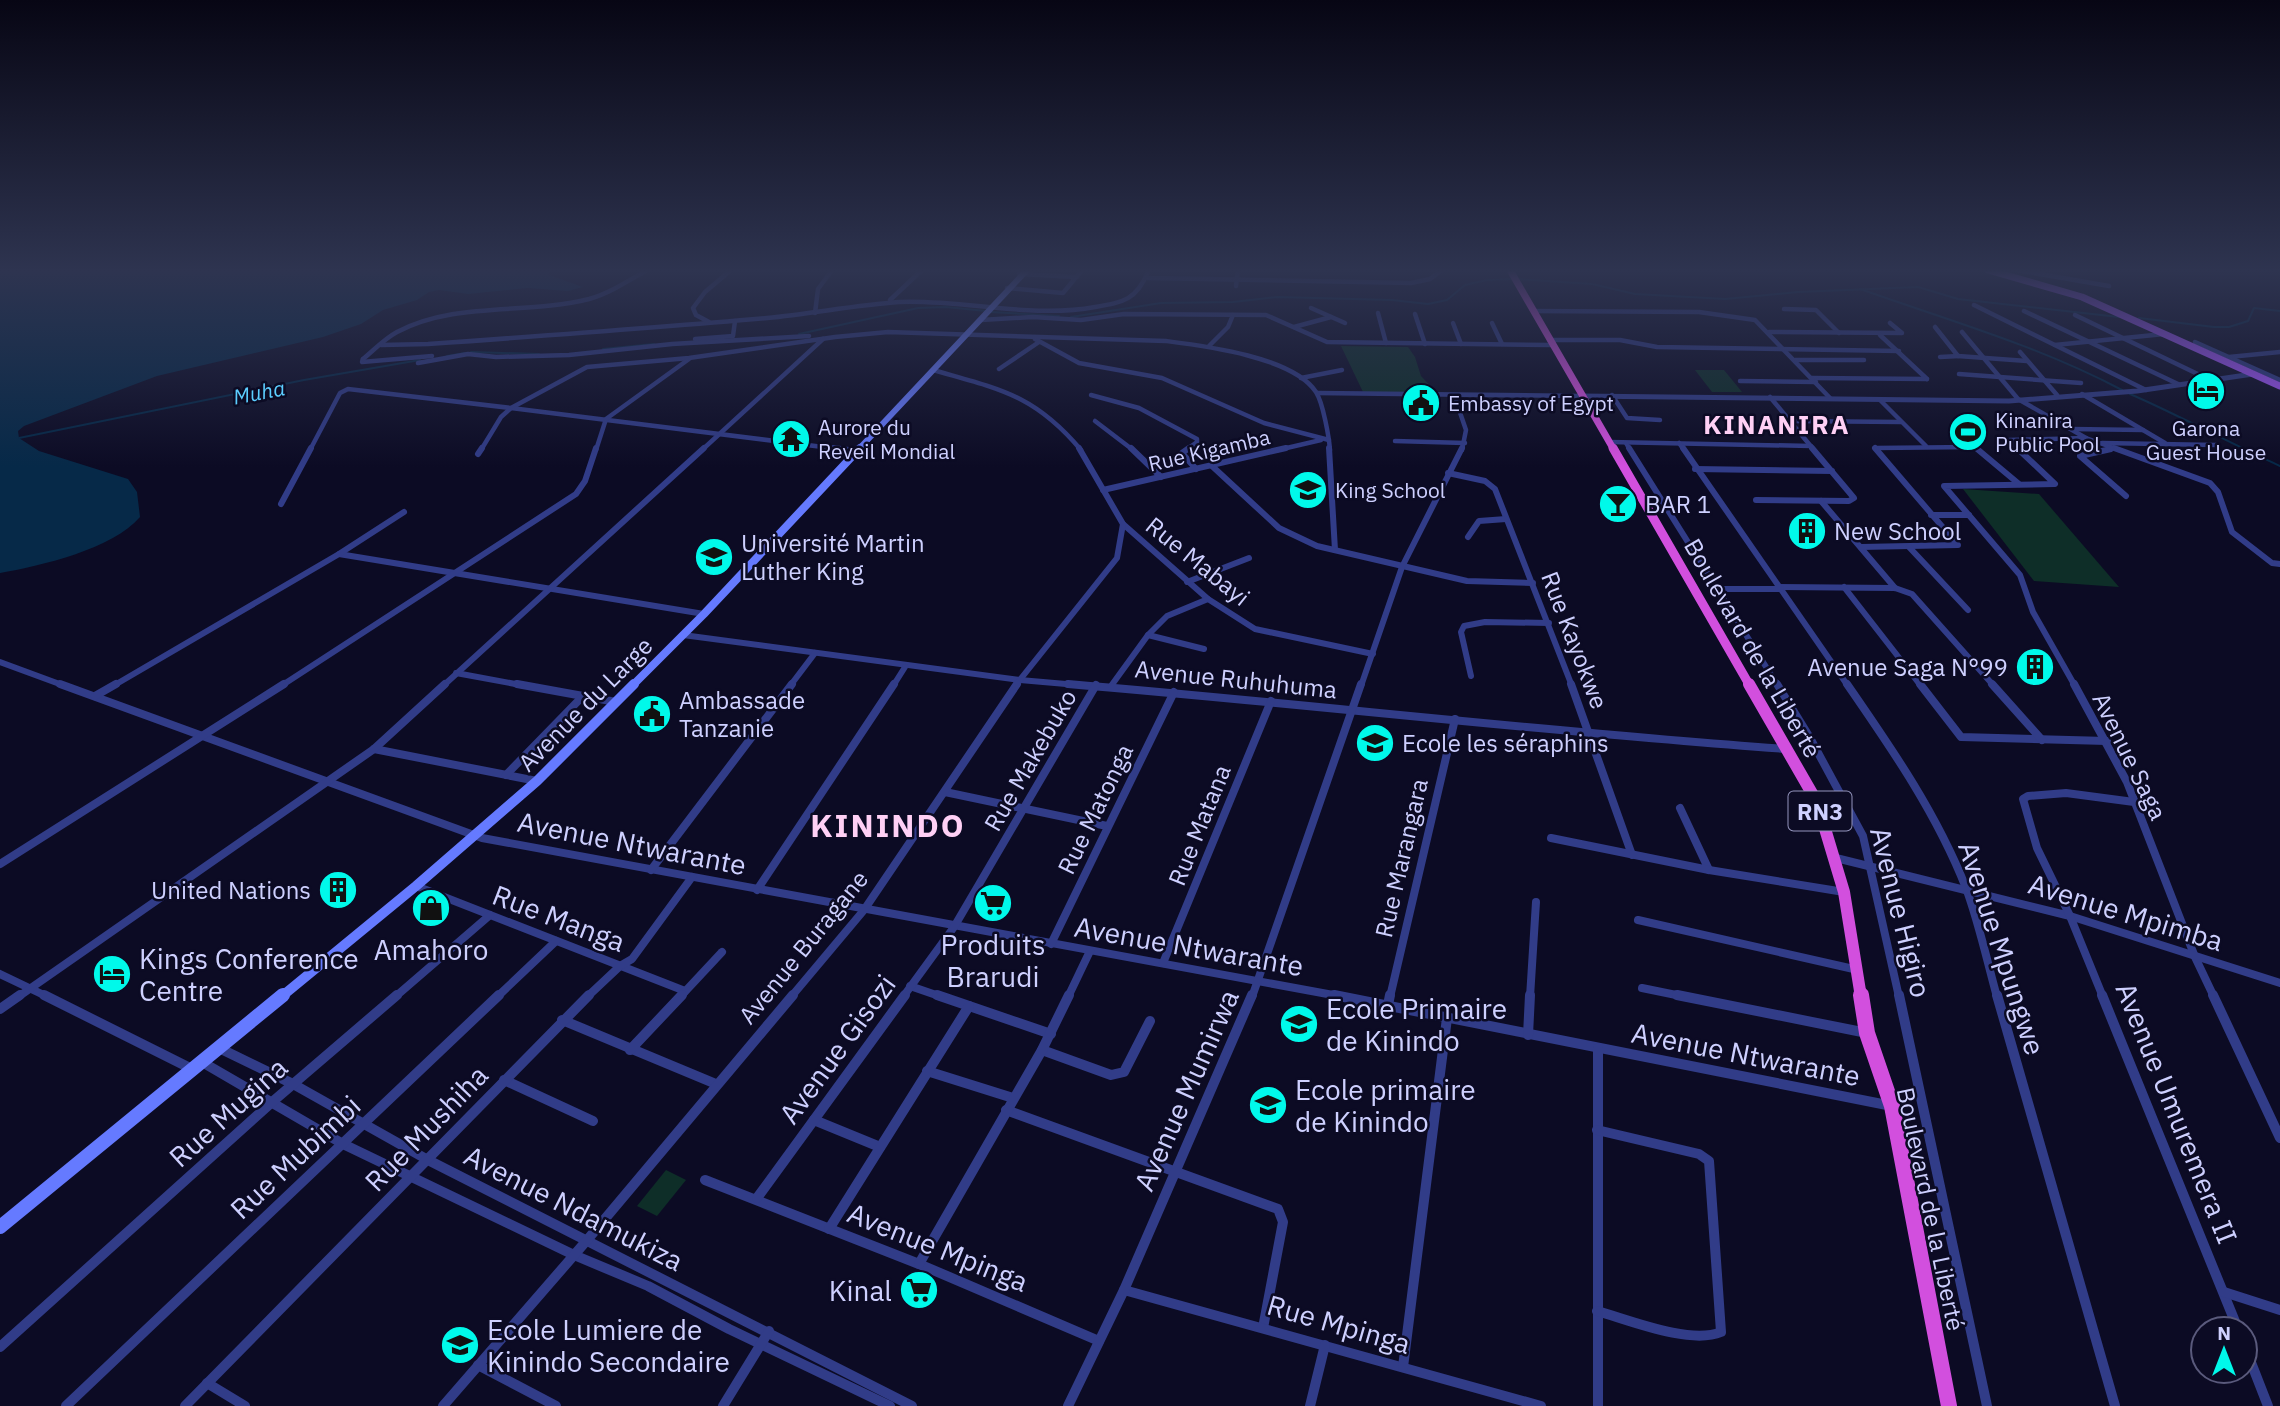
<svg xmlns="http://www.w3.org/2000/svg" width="2280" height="1406" viewBox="0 0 2280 1406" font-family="'IBM Plex Sans',sans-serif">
<rect width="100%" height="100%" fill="#0c0b24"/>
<g fill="#0e2e28">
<polygon points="1341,346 1408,347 1415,357 1421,376 1437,393 1363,392"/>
<polygon points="1695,370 1724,370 1742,392 1712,392"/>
<polygon points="1963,489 2039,494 2119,587 2034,581"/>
<polygon points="666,1170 686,1180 657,1216 637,1206"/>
</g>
<path fill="#062948" d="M 0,270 L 550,270 L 549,275 L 583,287 L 568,291 L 528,288 L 468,294 L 439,290 L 429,292 L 417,300 L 383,310 L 361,324 L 323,337 L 157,376 L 24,426 L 18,431 L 19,438 L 39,451 L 128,479 L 137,492 L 140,517 C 113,549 40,566 0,573 Z"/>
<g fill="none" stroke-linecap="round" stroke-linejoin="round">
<g stroke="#062948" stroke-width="2">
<polyline points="1517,279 1592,284 1635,294 1725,299 1798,292 1918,287 1958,299 2119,317"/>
<path d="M 1860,289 C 1948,320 2039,346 2122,390"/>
<polyline points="991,312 1059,316"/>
<polyline points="1071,317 1161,303 1233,302 1277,297 1392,300 1428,304 1447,300 1465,285 1487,280 1512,279"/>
<polyline points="2139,318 2214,327 2229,327 2248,321 2254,308 2280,311"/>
<polyline points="799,334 918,308 946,307 986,311"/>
<polyline points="603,349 654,344"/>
<polyline points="471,352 539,354"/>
<polyline points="447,356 465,353"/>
<path d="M 2130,394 C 2181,416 2229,443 2280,466"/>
<polyline points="19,438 304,380 420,360"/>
</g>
<g stroke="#313c88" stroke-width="4.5">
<polyline points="2017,270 2109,286"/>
<polyline points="1019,274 1077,277"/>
<polyline points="1148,278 1411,283 1430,279 1442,270"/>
<polyline points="1236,286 1238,270"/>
<polyline points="1007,288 1063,293 1082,270"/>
<polyline points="890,300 922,270"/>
<polyline points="1974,305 2146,390"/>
<polyline points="1311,308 1345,323"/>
<polyline points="1784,309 1816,310 1839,333"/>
<polyline points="1533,311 1699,312 1755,320 1830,398"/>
<polyline points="2024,311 2178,384"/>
<polyline points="815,313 818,289 832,270"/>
<polyline points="1378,313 1386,343"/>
<polyline points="1415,314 1425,344"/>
<polyline points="2075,315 2208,379"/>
<polyline points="981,320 1033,317 1081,320 1124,314 1266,315 1327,342 1552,345"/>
<polyline points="709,322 696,315 693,308 705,292 731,270"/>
<polyline points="1453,323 1461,344"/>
<polyline points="1492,323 1502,344"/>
<polyline points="1294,327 1331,317"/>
<polyline points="1935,327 1958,356 2027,361"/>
<polyline points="1769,332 1902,333 1890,323"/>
<polyline points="1962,332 2018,399 2086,438"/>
<polyline points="1880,335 1927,379"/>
<polyline points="695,339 733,336 735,321"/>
<polyline points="1035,339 1079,363 1162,378 1264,423 1329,440"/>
<polyline points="1549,340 1620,340 1657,347 1899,351"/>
<polyline points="2195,342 2280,380"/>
<path d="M 381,345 L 428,344 C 541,336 654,328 767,318 C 811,314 855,305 899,302 C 963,299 1031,319 1095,307 C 1124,302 1136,300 1148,272"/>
<polyline points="2055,345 2164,334"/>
<polyline points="1209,346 1228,327 1233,315"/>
<polyline points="2020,352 2057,395"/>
<polyline points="1940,357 1959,356"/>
<polyline points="2229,357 2280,352"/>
<polyline points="363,359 362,362 432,356"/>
<path d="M 363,359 C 374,350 384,339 397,332 C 455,301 527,315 589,299 C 610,293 628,281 647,270"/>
<polyline points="1795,360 1864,360"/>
<polyline points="418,363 468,354 496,357 569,355 672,344 809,336"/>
<polyline points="999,369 1039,342"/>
<path d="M 933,370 C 999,389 1034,394 1081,450"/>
<polyline points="1959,374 2081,383"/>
<polyline points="1301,378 1342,370"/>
<polyline points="1812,378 1927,379"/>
<polyline points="1740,381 1816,382"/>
<polyline points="1317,393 1581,396"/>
<polyline points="2082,394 2165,443"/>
<polyline points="1091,395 1139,408 1197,439 1197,442 1186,450"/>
<polyline points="1454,395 1466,430 1462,450"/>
<polyline points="1612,395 1627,418 1660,420"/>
<polyline points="1770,397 1814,450"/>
<polyline points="1880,400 1926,446"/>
<polyline points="1095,421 1133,450"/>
<polyline points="1790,421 1901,422"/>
<polyline points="2071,429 2143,430"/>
<polyline points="1957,435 1978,450"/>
<polyline points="1395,441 1465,443"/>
<polyline points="1610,442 1811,446"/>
<polyline points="1626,443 1630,450"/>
<polyline points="1679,443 1684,450"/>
<polyline points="2102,443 2216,445"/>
<path d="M 310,450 L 340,393 L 348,389 L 511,408 L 587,367 L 689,358 L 835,337 L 888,332 L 1166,341 C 1205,346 1293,357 1316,392 C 1323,403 1329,437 1330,450"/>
<polyline points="481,450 501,417 511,408 847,450"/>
<polyline points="596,450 606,419 689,359"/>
<polyline points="702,450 823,339"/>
<polyline points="1278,450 1321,440"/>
<polyline points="1877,450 1875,448 1972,447"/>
<polyline points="2019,450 2009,440 2086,438 2119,450"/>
<polyline points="2107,450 2111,449"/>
</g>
<g stroke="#313c88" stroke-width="6">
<polyline points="833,448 857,451"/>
<polyline points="1131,448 1161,477"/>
<polyline points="1189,448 1182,453 1196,469"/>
<polyline points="1329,448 1335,550"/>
<polyline points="1629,448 1778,686"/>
<polyline points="1683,448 1848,686"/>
<polyline points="1976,448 2019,484"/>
<polyline points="2017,448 2055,484 1944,486 2020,575 2033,612 2075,686"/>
<polyline points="2114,448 2210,483 2218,492 2232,532 2272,563 2280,564"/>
<polyline points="2111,449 2080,456 2126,496"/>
<polyline points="478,454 482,448"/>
<polyline points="1212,466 1279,528 1317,546 1467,581 1533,583"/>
<polyline points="1695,469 1832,471"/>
<polyline points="1448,473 1485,481 1495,489 1572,686"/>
<polyline points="1103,490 1286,448"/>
<polyline points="1756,500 1849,501 1854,498 1812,448"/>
<polyline points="1821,501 1895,588"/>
<polyline points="281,504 311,448"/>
<polyline points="1931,515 1969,515"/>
<polyline points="1123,524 1208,599 1255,629 1373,654"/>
<polyline points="1468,537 1479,521 1506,519"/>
<polyline points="1861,547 1958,545 1875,448"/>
<polyline points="1909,547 1968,610"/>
<polyline points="339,554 704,614"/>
<polyline points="1187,582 1249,558"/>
<polyline points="1779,587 1895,588 1912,594 1994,686"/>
<polyline points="1844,587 1921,686"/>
<polyline points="1716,589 1781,589"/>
<polyline points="683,635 1020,680 1089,686"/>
<polyline points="1148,635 1204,649"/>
<polyline points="0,662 65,686"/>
<polyline points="456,673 526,686"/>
<polyline points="1471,676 1461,632 1464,626 1485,622 1549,623"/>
<polyline points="113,686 339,554 404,512"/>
<polyline points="281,686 576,494 585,481 596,448"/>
<polyline points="443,686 704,448"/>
<polyline points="790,686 815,653"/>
<polyline points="893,686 905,667"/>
<polyline points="1015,686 1117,558 1123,524 1079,448"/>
<polyline points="1111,686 1148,635 1167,616 1208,599"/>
<polyline points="1361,686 1402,567 1462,448"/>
</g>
<g stroke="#313c88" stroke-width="8">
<polyline points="60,684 482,838 1344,997"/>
<polyline points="517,684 616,702"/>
<path d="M 1068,684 C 1308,704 1546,732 1786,749"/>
<polyline points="1571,684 1632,855"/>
<polyline points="1777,684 1809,736 1863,836 1899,997"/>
<path d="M 1847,684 C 1892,749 1937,814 1966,888 C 1979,923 1987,961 1997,997"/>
<polyline points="1920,684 1961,737 2107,741"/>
<polyline points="1992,684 2042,740"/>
<polyline points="2074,684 2127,782 2195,957 2214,997"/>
<polyline points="95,696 116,684"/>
<polyline points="374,749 537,781"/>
<polyline points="506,775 582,697"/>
<polyline points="945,792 1107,826"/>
<polyline points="1680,808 1709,870"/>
<polyline points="1551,838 1709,870 1844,892"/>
<polyline points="1836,858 2070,916 2280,983"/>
<polyline points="0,864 284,684"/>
<polyline points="651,870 792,684"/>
<polyline points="416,886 685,991"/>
<polyline points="757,890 894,684"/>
<polyline points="1638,920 1858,970"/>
<polyline points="1051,944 1174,692"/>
<polyline points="1163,963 1271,701"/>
<polyline points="0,974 48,997"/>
<polyline points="910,986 942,997"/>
<polyline points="1642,988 1686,997"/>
<polyline points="18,997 374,749 445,684"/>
<polyline points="395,997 490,915"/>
<polyline points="497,997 556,941"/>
<polyline points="587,997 620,966 632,959 692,877"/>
<polyline points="680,997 722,952"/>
<polyline points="791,997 864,910 1017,684"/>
<polyline points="903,997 954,927 1096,685"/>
<polyline points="1068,997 1090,951"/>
<polyline points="1252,997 1361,684"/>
<polyline points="1390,997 1455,719"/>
<polyline points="1530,997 1536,902"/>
<polyline points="2103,997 2070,916 2037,848 2023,799 2028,796 2066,793 2134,802"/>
</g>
<g stroke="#313c88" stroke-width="10">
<polyline points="44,995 192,1069"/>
<polyline points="937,995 1051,1034"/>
<polyline points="1334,995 1892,1106"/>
<polyline points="1677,995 1867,1033"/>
<polyline points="1899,995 1987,1406"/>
<polyline points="1997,995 2115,1406"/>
<polyline points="2102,995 2238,1329"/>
<polyline points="2213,995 2280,1138"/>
<polyline points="1388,1005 1390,995"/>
<polyline points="0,1009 20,995"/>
<polyline points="562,1020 716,1084"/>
<polyline points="1528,1035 1530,995"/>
<polyline points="219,1048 293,1084 428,1160 912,1406"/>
<polyline points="1598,1048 1598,1406"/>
<polyline points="630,1050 682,995"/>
<polyline points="1042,1050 1111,1075 1124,1072 1150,1021"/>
<polyline points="202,1062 343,1144 574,1255 648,1286 729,1329 890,1406"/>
<polyline points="927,1071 1013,1098"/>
<polyline points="504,1080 593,1121"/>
<polyline points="1006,1110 1278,1209 1283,1222 1263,1328"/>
<polyline points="814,1120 880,1147"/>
<path d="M 1597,1130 L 1699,1154 L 1709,1161 L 1721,1332 C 1690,1345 1629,1320 1597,1311"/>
<polyline points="705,1180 919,1264 1099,1341"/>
<polyline points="757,1198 905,995"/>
<polyline points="829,1229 969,1006"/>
<polyline points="919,1264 1042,1050 1069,995"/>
<polyline points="1124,1290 1541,1406"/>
<polyline points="2224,1292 2280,1310"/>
<polyline points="0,1347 271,1103 397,995"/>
<polyline points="2245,1347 2268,1406"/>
<polyline points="478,1365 556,1406"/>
<polyline points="1403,1367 1447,1018"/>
<polyline points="207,1383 245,1406"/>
<polyline points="66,1406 499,995"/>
<polyline points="185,1406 589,995"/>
<polyline points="443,1406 588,1239 793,995"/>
<polyline points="723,1406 769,1331"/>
<polyline points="1068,1406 1124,1290 1252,995"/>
<polyline points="1310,1406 1325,1345"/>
</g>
<polyline stroke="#313c88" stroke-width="5" points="1581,396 2009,401 2137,391 2253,374"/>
<polyline stroke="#657aff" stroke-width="6" points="858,450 1027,270"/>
<polyline stroke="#657aff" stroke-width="8" points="632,686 704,614 860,448"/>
<polyline stroke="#657aff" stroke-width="10" points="281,997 416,886 537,781 634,684"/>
<polyline stroke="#657aff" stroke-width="14" points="0,1227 283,995"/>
<polyline stroke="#a455ff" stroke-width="7" points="1988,270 2082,297 2280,386"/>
<polyline stroke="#d24fde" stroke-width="7" points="1510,270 1614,450"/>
<polyline stroke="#d24fde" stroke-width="9" points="1613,448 1750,686"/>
<polyline stroke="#d24fde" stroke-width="12" points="1749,684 1817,802 1844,892 1861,997"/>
<polyline stroke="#d24fde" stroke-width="16" points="1861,995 1867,1033 1892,1106 1949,1406"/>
</g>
<linearGradient id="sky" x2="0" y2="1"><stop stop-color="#070614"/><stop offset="0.58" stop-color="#2e3450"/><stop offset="1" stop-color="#2e3450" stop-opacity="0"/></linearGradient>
<rect width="2280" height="467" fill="url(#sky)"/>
<defs>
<g id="hotel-disc" transform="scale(2.0125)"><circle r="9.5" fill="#00f9ea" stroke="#0c0b24"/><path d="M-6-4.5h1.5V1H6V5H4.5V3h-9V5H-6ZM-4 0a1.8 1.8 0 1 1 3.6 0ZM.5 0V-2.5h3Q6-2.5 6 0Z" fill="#111"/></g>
<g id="civic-disc" transform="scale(2.0125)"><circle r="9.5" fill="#00f9ea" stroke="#0c0b24"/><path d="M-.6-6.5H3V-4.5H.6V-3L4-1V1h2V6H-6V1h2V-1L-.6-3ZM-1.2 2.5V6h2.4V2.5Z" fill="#111"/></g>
<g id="stadium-disc" transform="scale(2.0125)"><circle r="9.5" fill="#00f9ea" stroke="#0c0b24"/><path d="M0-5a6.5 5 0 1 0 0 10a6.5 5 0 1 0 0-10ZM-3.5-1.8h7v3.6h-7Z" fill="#111"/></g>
<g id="temple-disc" transform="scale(2.0125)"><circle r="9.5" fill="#00f9ea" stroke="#0c0b24"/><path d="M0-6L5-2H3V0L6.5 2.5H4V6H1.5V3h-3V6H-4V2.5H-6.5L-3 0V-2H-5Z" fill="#111"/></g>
<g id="school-disc" transform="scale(2.0125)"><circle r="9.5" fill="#00f9ea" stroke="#0c0b24"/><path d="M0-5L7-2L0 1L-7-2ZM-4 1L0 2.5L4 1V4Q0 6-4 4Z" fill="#111"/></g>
<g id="bar-disc" transform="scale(2.0125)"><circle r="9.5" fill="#00f9ea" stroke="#0c0b24"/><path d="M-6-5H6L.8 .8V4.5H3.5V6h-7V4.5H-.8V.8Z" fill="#111"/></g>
<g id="building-disc" transform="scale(2.0125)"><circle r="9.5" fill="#00f9ea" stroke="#0c0b24"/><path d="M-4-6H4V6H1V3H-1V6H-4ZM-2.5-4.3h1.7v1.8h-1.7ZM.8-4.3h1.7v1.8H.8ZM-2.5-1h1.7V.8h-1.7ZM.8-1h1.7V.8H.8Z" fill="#111"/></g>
<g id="university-disc" transform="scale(2.0125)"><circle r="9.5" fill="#00f9ea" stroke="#0c0b24"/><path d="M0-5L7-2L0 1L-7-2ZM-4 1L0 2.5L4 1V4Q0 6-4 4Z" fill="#111"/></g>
<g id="supermarket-disc" transform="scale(2.0125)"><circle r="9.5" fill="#00f9ea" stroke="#0c0b24"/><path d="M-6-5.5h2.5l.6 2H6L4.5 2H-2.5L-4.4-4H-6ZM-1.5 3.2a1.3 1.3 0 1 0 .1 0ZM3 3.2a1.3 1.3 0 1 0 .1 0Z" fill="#111"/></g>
<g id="shop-disc" transform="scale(2.0125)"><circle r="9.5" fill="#00f9ea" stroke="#0c0b24"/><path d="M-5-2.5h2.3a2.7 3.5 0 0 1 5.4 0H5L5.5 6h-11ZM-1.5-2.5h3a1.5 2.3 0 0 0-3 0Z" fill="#111"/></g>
</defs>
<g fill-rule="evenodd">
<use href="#hotel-disc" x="2206" y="391"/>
<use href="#civic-disc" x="1421" y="403"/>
<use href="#stadium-disc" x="1968" y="432"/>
<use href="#temple-disc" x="791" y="439"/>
<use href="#school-disc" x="1308" y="490"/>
<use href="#bar-disc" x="1618" y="504"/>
<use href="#building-disc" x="1807" y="531"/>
<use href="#university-disc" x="714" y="557"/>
<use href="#building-disc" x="2035" y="667"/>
<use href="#civic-disc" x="652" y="714"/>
<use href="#school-disc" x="1375" y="743"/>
<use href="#building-disc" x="338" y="890"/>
<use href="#supermarket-disc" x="993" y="903"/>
<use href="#shop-disc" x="431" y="908"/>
<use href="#hotel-disc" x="112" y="974"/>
<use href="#school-disc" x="1299" y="1024"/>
<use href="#school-disc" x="1268" y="1105"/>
<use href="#supermarket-disc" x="919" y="1290"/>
<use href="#school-disc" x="460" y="1345"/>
</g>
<g text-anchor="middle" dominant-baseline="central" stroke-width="5" stroke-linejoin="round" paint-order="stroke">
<g font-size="21" font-style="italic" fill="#5cceff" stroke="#0c0b24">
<text transform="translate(259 392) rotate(-11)">Muha</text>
</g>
<g font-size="21" fill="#ced0ff" stroke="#0c0b24" text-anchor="start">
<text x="1448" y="403">Embassy of Egypt</text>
<text x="1995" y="420">Kinanira<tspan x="1995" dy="24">Public Pool</tspan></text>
<text x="818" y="427">Aurore du<tspan x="818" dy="24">Reveil Mondial</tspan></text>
<text x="2206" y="428" text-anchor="middle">Garona<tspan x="2206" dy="24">Guest House</tspan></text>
<text x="1335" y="490">King School</text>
</g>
<g font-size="21" fill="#ced0ff" stroke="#0c0b24">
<text transform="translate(1209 450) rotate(-13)">Rue Kigamba</text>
</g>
<rect fill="#0c0b24" stroke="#9495bd" stroke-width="2" x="1788.5" y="791.5" width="63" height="39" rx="5"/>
<g font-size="23" font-weight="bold" fill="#ced0ff">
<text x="1820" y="811">RN3</text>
</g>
<g font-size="24" fill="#ced0ff" stroke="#0c0b24" text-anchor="start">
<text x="1645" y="504">BAR 1</text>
<text x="1834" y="531">New School</text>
<text x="741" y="543">Université Martin<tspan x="741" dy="28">Luther King</tspan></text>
<text x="2008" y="667" text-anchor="end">Avenue Saga N°99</text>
<text x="679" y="700">Ambassade<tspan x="679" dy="28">Tanzanie</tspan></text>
<text x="1402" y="743">Ecole les séraphins</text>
<text x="311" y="890" text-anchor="end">United Nations</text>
</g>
<g font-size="24" fill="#ced0ff" stroke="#0c0b24">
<text transform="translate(1198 561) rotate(39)">Rue Mabayi</text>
<text transform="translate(1575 640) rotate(69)">Rue Kayokwe</text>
<text transform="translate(1753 648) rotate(60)">Boulevard de la Liberté</text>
<text transform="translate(1236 679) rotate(6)">Avenue Ruhuhuma</text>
<text transform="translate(585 704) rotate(-45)">Avenue du Large</text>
<text transform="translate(2130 756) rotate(64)">Avenue Saga</text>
<text transform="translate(1030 760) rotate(-60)">Rue Makebuko</text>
<text transform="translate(1095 809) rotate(-64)">Rue Matonga</text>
<text transform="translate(1199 825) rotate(-68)">Rue Matana</text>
<text transform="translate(1401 858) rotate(-77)">Rue Marangara</text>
<text transform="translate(803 947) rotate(-51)">Avenue Buragane</text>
<text transform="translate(1931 1209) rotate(78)">Boulevard de la Liberté</text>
</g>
<g font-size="26" font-weight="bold" letter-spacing="2" fill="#ffd0f5" stroke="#0c0b24">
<text x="1777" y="424">KINANIRA</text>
</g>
<g font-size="28" fill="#ced0ff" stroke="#0c0b24">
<text transform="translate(632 843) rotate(11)">Avenue Ntwarante</text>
<text transform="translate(1901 912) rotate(76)">Avenue Higiro</text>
<text transform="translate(2126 912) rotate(17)">Avenue Mpimba</text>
<text transform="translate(559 918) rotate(21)">Rue Manga</text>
<text transform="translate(1189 946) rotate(10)">Avenue Ntwarante</text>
<text transform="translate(2002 948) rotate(72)">Avenue Mpungwe</text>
<text transform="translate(837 1049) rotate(-54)">Avenue Gisozi</text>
<text transform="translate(1746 1054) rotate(11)">Avenue Ntwarante</text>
<text transform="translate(1186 1090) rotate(-66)">Avenue Mumirwa</text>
<text transform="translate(228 1112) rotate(-42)">Rue Mugina</text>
<text transform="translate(2177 1113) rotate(68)">Avenue Umuremera II</text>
<text transform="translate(426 1128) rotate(-46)">Rue Mushiha</text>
<text transform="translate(295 1157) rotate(-43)">Rue Mubimbi</text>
<text transform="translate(574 1208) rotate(27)">Avenue Ndamukiza</text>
<text transform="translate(938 1247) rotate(22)">Avenue Mpinga</text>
<text transform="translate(1339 1324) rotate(16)">Rue Mpinga</text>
</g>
<g font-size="28" fill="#ced0ff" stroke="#0c0b24" text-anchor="start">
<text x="993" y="944" text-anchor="middle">Produits<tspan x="993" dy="32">Brarudi</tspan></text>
<text x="431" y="949" text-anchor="middle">Amahoro</text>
<text x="139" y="958">Kings Conference<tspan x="139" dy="32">Centre</tspan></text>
<text x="1326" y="1008">Ecole Primaire<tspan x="1326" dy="32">de Kinindo</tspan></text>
<text x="1295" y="1089">Ecole primaire<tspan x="1295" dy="32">de Kinindo</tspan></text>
<text x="892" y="1290" text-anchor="end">Kinal</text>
<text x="487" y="1329">Ecole Lumiere de<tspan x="487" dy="32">Kinindo Secondaire</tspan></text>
</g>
<g font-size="32" font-weight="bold" letter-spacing="2" fill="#ffd0f5" stroke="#0c0b24">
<text x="888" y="825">KININDO</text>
</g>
</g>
<g transform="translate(2224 1350)"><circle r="33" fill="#0c0b24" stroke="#5a5a7c" stroke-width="2"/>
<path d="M0-5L12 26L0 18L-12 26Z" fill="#00f9ea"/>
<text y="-10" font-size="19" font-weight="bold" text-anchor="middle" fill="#ced0ff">N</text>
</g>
</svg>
